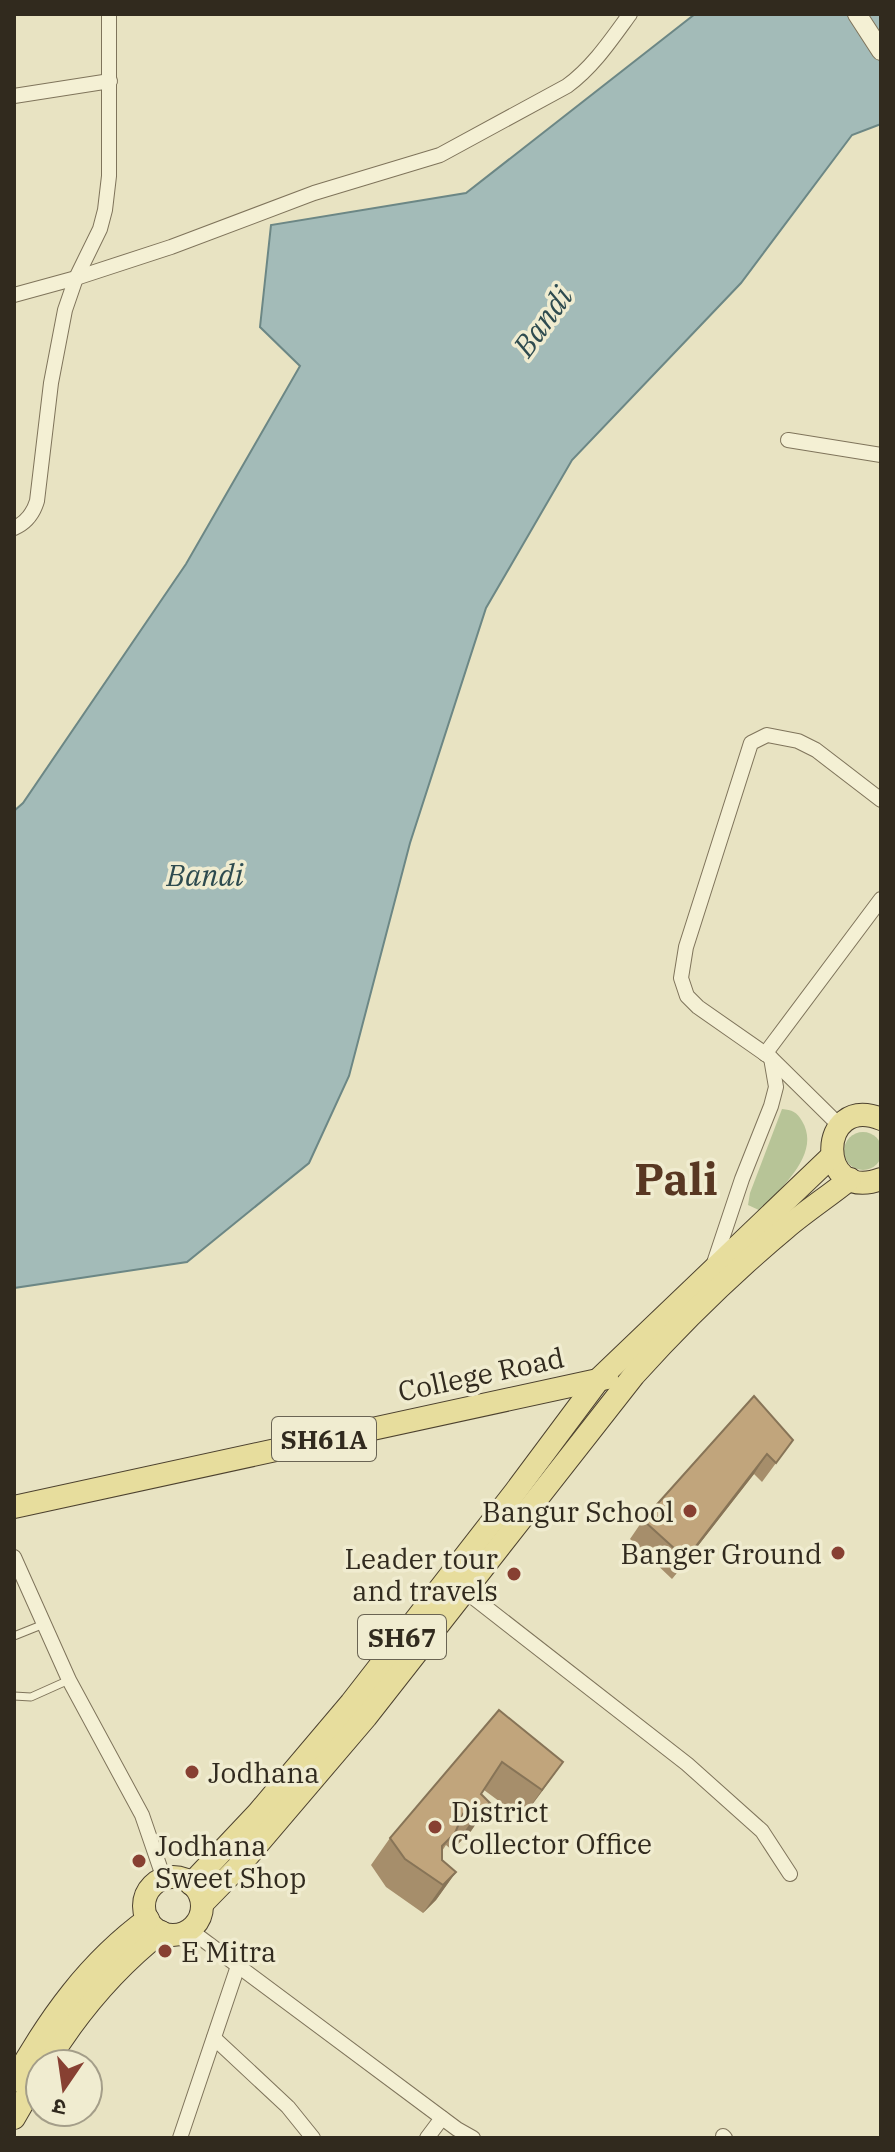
<svg xmlns="http://www.w3.org/2000/svg" width="895" height="2152" viewBox="0 0 895 2152" font-family="'IBM Plex Serif','Noto Sans Devanagari',serif">
<rect width="100%" height="100%" fill="#e8e3c2"/>
<g fill="#b7c497">
<path d="M 782,1109 C 792,1110 797,1112 802,1121 C 822,1154 780,1188 761,1211 L 748,1205 L 750,1193 Z"/>
<circle cx="863" cy="1151" r="19"/>
</g>
<polygon fill="#a3bbb8" stroke="#6c8785" stroke-width="2" points="695,14 881,14 881,124 852,135 741,283 572,460 486,608 410,843 349,1076 309,1163 187,1262 14,1288 14,811 23,803 186,564 300,366 260,327 271,225 466,193"/>
<g fill="none" stroke-linecap="round" stroke-linejoin="round">
<g stroke="#7f745b" stroke-width="9">
<g id="service">
<polyline points="14,1636 44,1624"/>
<polyline points="14,1696 31,1697 69,1680"/>
</g>
</g>
<g stroke="#7f745b" stroke-width="16">
<g id="minor">
<polyline points="14,96 110,81"/>
<path d="M 14,295 L 76,278 L 171,247 L 314,193 L 440,155 L 567,86 C 593,67 611,40 630,14"/>
<polyline points="788,440 881,455"/>
<path d="M 14,528 C 26,523 33,514 37,501 L 51,383 L 65,310 L 76,278 L 100,229 L 105,210 L 109,176 L 109,14"/>
<polyline points="765,1054 881,899"/>
<polyline points="840,1126 771,1058 698,1007 687,996 681,978 686,947 751,743 767,735 798,741 816,750 881,800"/>
<polyline points="713,1266 742,1179 771,1106 776,1087 771,1058"/>
<polyline points="14,1557 69,1680 142,1815 164,1879"/>
<polyline points="465,1591 687,1764 762,1831 790,1874"/>
<polyline points="190,1930 457,2129 473,2138"/>
<polyline points="214,2038 288,2107 313,2138"/>
<polyline points="723,2136 725,2138"/>
<polyline points="180,2138 238,1966"/>
<polyline points="427,2138 442,2118"/>
</g>
</g>
<g stroke="#7f745b" stroke-width="20">
<polyline id="tertiary" points="857,14 881,51"/>
</g>
<g stroke="#4d422f" stroke-width="24">
<g id="primary">
<path d="M 881,1119 C 817,1093 815,1204 881,1179"/>
<polyline points="14,1507 607,1378"/>
<circle cx="173" cy="1906" r="29"/>
<polyline points="191,1884 258,1813 351,1703 515,1492 600,1378 832,1156"/>
<path d="M 202,1904 L 240,1865 L 366,1717 L 634,1375 C 681,1323 732,1273 786,1228 C 806,1211 829,1196 850,1179"/>
<path d="M 46,2064 C 77,2013 114,1969 161,1932"/>
<path d="M 14,2081 C 49,2018 89,1962 148,1919"/>
<polyline points="14,2118 40,2073"/>
</g>
</g>
<use href="#service" stroke="#f4f0d4" stroke-width="7"/>
<use href="#minor" stroke="#f4f0d4" stroke-width="14"/>
<use href="#tertiary" stroke="#f4f0d4" stroke-width="18"/>
<use href="#primary" stroke="#e7dd9d" stroke-width="22"/>
</g>
<g fill="#a68e6b">
<polygon points="793,1440 762,1482 754,1474 672,1579 630,1539 643,1520"/>
<polygon points="499,1710 543,1790 522,1818 484,1790 481,1794 490,1803 471,1831 452,1850 446,1845 442,1851 442,1860 456,1872 436,1900 423,1913 386,1887 371,1865 390,1838"/>
</g>
<g fill="#877457">
<polygon points="767,1454 754,1474 672,1579 686,1559"/>
<polygon points="563,1762 543,1790 522,1818 542,1790"/>
<polygon points="490,1803 471,1831 452,1850 471,1822"/>
<polygon points="456,1872 436,1900 423,1913 443,1885"/>
</g>
<g fill="#c1a57c" stroke="#877457" stroke-width="2">
<polygon points="754,1396 793,1440 776,1463 767,1454 686,1559 643,1520"/>
<polygon points="499,1710 563,1762 542,1790 502,1762 481,1794 490,1803 471,1822 463,1814 455,1833 442,1846 442,1860 456,1872 443,1885 405,1859 390,1838"/>
</g>
<g fill="#874032" stroke="#f0ecd0" stroke-width="3">
<circle cx="690" cy="1511" r="8"/>
<circle cx="838" cy="1553" r="8"/>
<circle cx="514" cy="1574" r="8"/>
<circle cx="192" cy="1772" r="8"/>
<circle cx="435" cy="1827" r="8"/>
<circle cx="139" cy="1861" r="8"/>
<circle cx="165" cy="1951" r="8"/>
</g>
<g text-anchor="middle" dominant-baseline="central" stroke-width="7" stroke-linejoin="round" paint-order="stroke">
<g fill="#f0ecd0" stroke="#6a6453" stroke-width="2">
<rect x="272" y="1417" width="104" height="44" rx="6"/>
<rect x="358" y="1615" width="88" height="44" rx="6"/>
</g>
<g font-size="26" font-weight="bold" fill="#312a1e">
<text x="324" y="1439">SH61A</text>
<text x="402" y="1637">SH67</text>
</g>
<g font-size="28" fill="#312a1e" stroke="#f0ecd0">
<text transform="translate(481 1374) rotate(-12)">College Road</text>
</g>
<g font-size="28" fill="#312a1e" stroke="#f0ecd0" text-anchor="start">
<text x="674" y="1511" text-anchor="end">Bangur School</text>
<text x="822" y="1553" text-anchor="end">Banger Ground</text>
<text x="498" y="1558" text-anchor="end">Leader tour<tspan x="498" dy="32">and travels</tspan></text>
<text x="208" y="1772">Jodhana</text>
<text x="451" y="1811">District<tspan x="451" dy="32">Collector Office</tspan></text>
<text x="155" y="1845">Jodhana<tspan x="155" dy="32">Sweet Shop</tspan></text>
<text x="181" y="1951">E Mitra</text>
</g>
<g font-size="30" font-style="italic" fill="#2e4b4f" stroke="#f0ecd0">
<text transform="translate(542 321) rotate(-54)">Bandi</text>
<text x="205" y="874">Bandi</text>
</g>
<g font-size="44" font-weight="bold" fill="#583722" stroke="#f0ecd0">
<text x="676" y="1178">Pali</text>
</g>
</g>
<rect width="895" height="2152" fill="none" stroke="#312a1e" stroke-width="32"/>
<g transform="translate(64 2088) rotate(193)"><circle r="38" fill="#f0ecd0" stroke="#a49e89" stroke-width="2"/>
<path d="M0-6L14 30L0 20L-14 30Z" fill="#874032"/>
<text y="-12" font-size="22" font-weight="bold" text-anchor="middle" fill="#312a1e">उ</text>
</g>
</svg>
